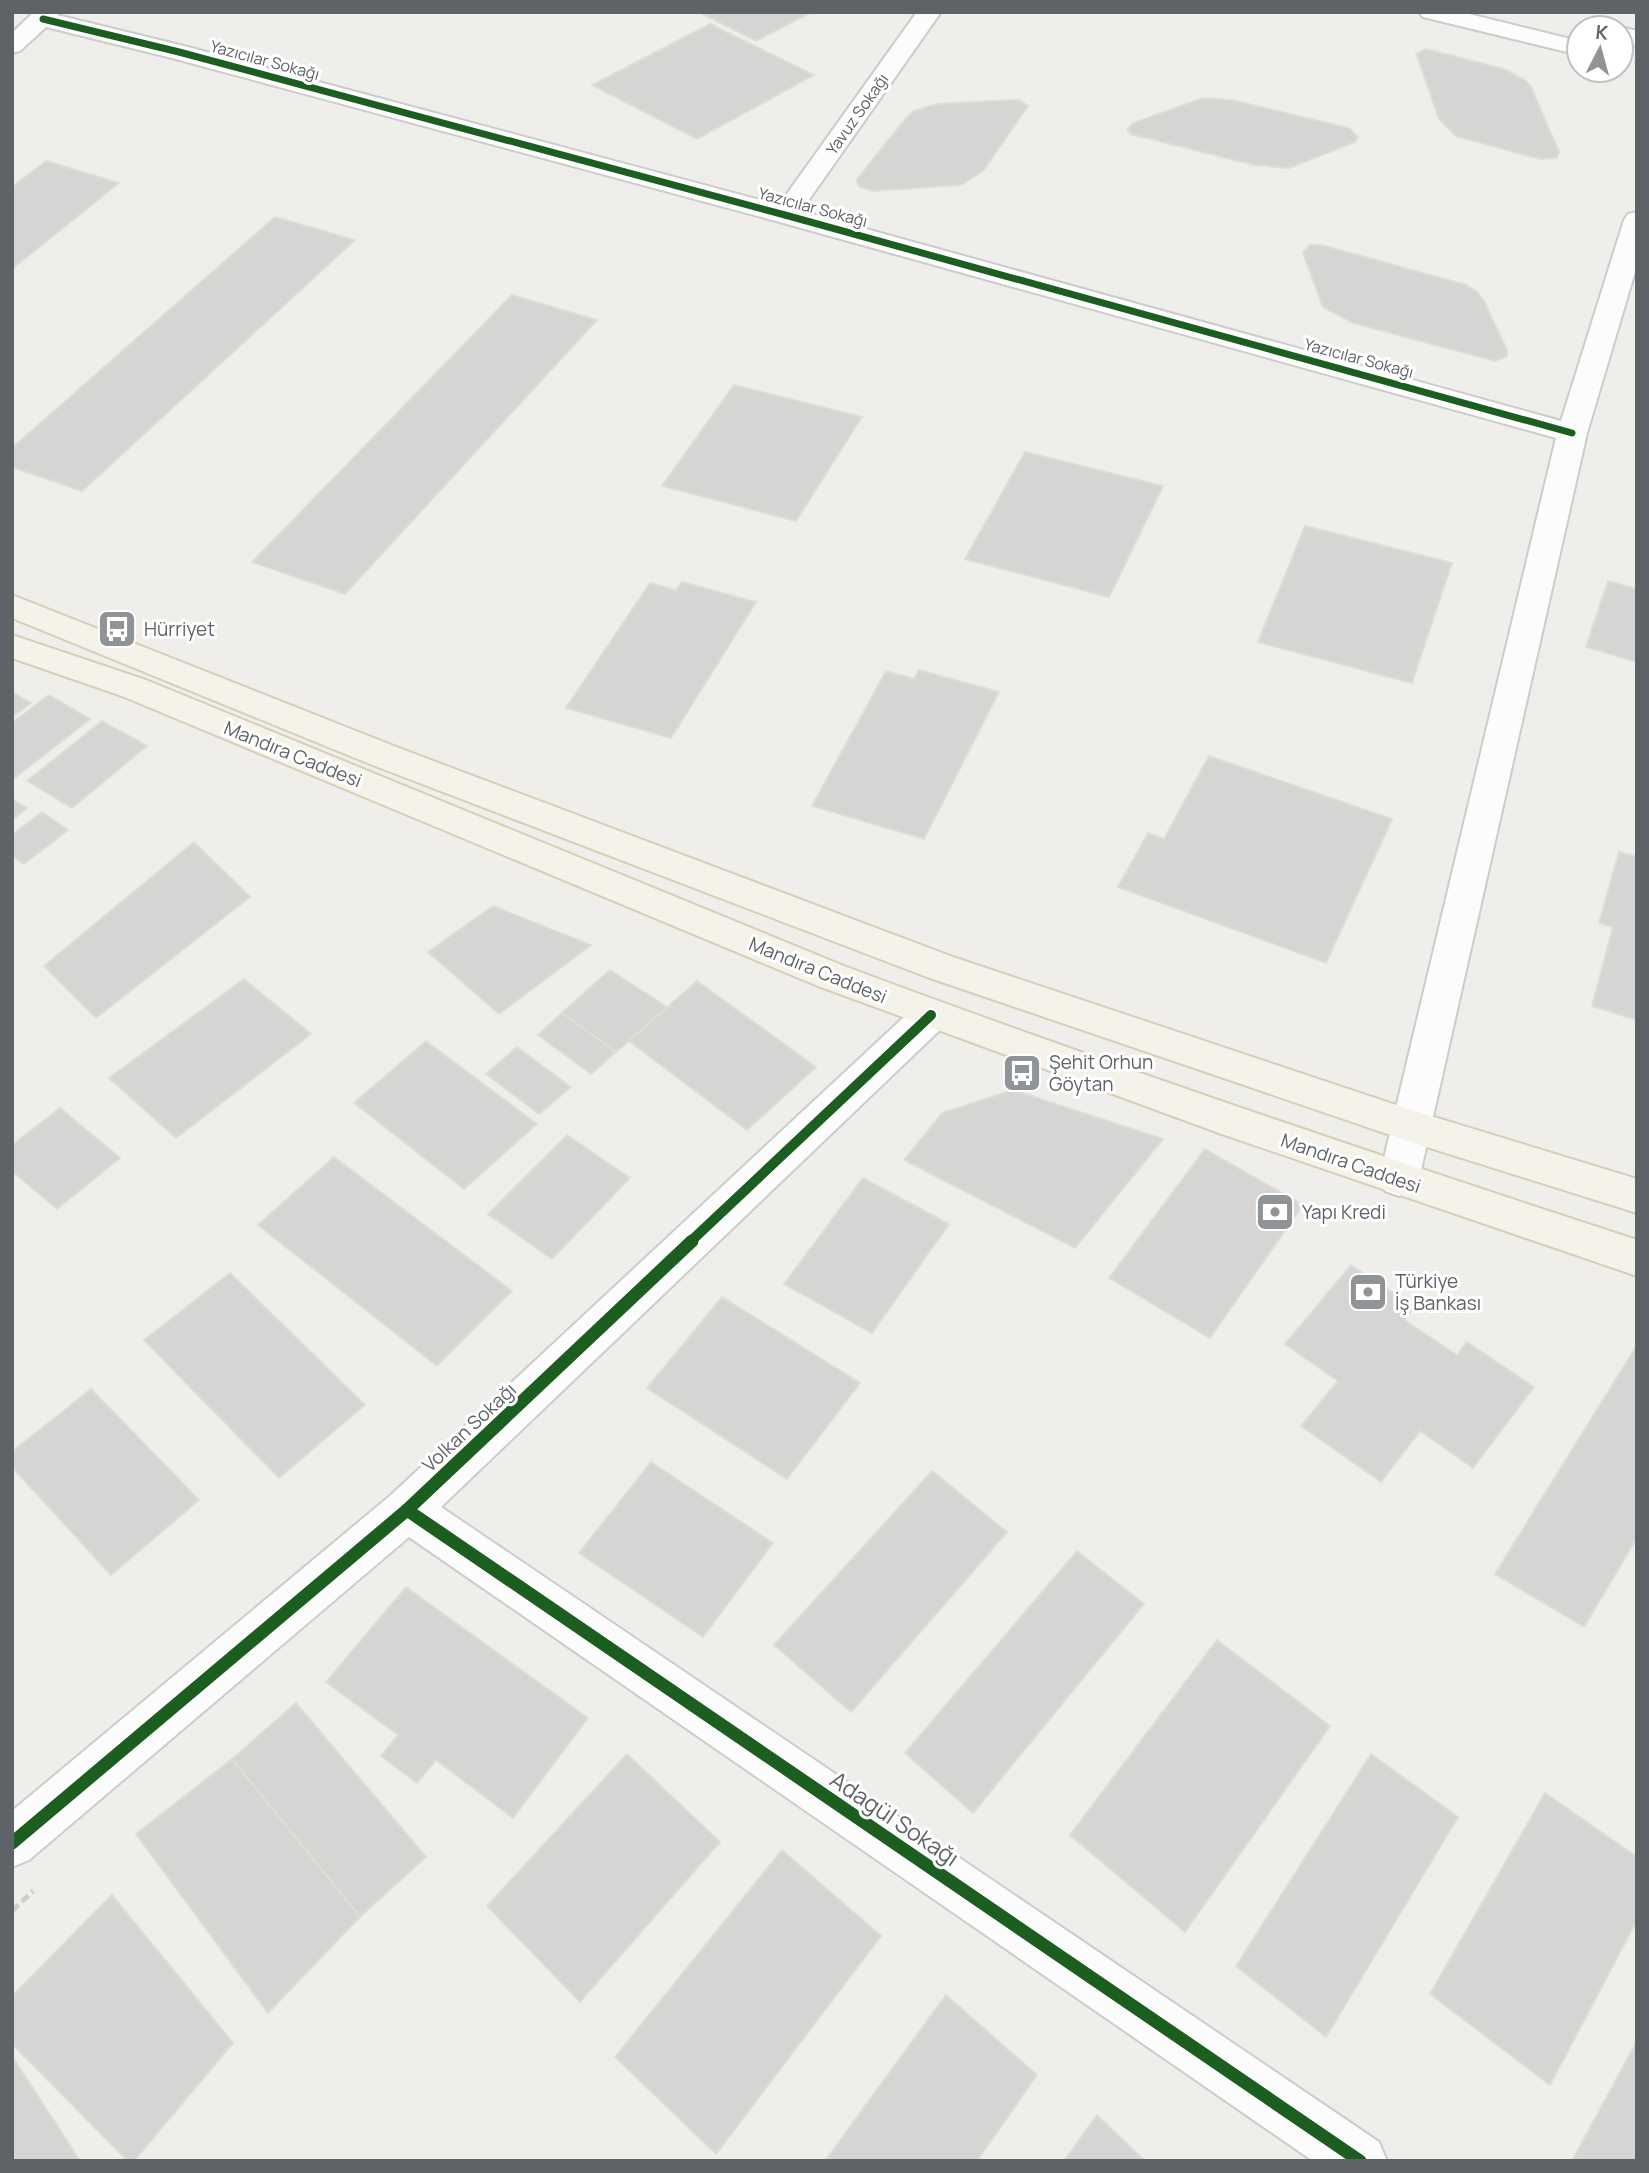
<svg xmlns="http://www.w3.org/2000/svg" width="1649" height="2173" viewBox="0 0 1649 2173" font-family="Manrope,sans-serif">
<rect width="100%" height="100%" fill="#efeeea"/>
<g fill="#d6d5d3" stroke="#deddd9" stroke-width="2">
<polygon points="710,12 812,12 756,41 704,15"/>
<polygon points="710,24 814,75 697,139 592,85"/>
<polygon points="1426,49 1504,69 1525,80 1531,87 1559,152 1557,158 1540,159 1456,136 1439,119 1416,53"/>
<polygon points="1203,98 1231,100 1349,128 1358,137 1355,142 1289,168 1254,165 1131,134 1127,130 1133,123"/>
<polygon points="1010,100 1019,100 1028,106 983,171 961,185 873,191 858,186 857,179 906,118 914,111 937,104"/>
<polygon points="46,161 119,183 12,269 12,187"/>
<polygon points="275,217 355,240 82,491 12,467 12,448"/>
<polygon points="1310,245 1322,245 1466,285 1477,292 1484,301 1507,350 1507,356 1495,361 1353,323 1323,307 1303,253"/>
<polygon points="512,295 597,320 345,594 252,562"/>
<polygon points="734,385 862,417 796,521 662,486"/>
<polygon points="1025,452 1163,486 1109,597 965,559"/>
<polygon points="1305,526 1452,563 1412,683 1258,642"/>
<polygon points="1608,581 1637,589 1637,662 1586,647"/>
<polygon points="682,582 756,602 671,738 566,708 650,583 676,590"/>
<polygon points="919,670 999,692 924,839 812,806 886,671 914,679"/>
<polygon points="12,692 31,703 12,717"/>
<polygon points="49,695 90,719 12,780 12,723"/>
<polygon points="102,721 147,746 72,808 27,781"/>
<polygon points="1209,756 1392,819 1326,963 1118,887 1148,833 1164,839"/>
<polygon points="12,799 27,808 12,820"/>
<polygon points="42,812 68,830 24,864 12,856 12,835"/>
<polygon points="194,842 250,897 96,1018 44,966"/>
<polygon points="1619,852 1637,857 1637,1020 1592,1006 1613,927 1599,923"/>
<polygon points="493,906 591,945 499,1014 428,952"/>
<polygon points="610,970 667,1007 616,1052 562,1013"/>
<polygon points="244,979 311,1034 176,1138 109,1078"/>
<polygon points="697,981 816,1067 747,1130 629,1041"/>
<polygon points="562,1013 616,1052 591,1074 538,1035"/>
<polygon points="426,1041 537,1124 464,1189 354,1103"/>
<polygon points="517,1047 571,1087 539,1114 486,1074"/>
<polygon points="1013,1090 1163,1139 1075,1248 904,1160 942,1113"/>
<polygon points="60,1108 120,1158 57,1209 12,1171 12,1145"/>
<polygon points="567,1135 630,1178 552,1259 488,1214"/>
<polygon points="1205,1149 1303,1205 1210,1338 1109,1278"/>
<polygon points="334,1157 512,1291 437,1366 258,1225"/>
<polygon points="863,1178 949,1224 872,1333 784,1284"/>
<polygon points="1351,1265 1414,1307 1404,1320 1457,1355 1467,1342 1534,1387 1473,1468 1420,1431 1381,1482 1301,1426 1338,1381 1285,1344"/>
<polygon points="230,1273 365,1405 279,1478 144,1340"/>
<polygon points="722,1297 860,1383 787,1479 647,1388"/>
<polygon points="1637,1345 1637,1538 1584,1627 1495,1574"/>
<polygon points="91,1389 199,1500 111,1575 12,1467 12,1452"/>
<polygon points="651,1462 773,1543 703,1637 579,1553"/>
<polygon points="932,1471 1007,1532 851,1712 774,1645"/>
<polygon points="1077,1551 1144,1604 973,1813 905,1753"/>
<polygon points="406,1587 588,1718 513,1818 436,1760 417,1783 381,1756 398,1735 326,1682"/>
<polygon points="1217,1640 1330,1726 1185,1932 1070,1835"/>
<polygon points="296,1703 426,1857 360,1917 232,1759"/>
<polygon points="627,1754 720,1842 580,2002 487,1906"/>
<polygon points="1371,1754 1458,1817 1326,2037 1236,1966"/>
<polygon points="232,1759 360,1917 268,2013 136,1834"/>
<polygon points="1545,1793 1637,1857 1637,1920 1550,2085 1430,1994"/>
<polygon points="782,1850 881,1936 716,2154 615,2057"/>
<polygon points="112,1895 233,2043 134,2161 128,2161 12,2044 12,1996"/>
<polygon points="946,1995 1037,2075 977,2161 825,2161"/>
<polygon points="1637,2041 1637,2161 1572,2161"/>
<polygon points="12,2056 80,2161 12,2161"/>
<polygon points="1097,2115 1145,2161 1064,2161"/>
</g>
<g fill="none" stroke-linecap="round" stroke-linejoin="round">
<g stroke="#cbcccc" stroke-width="4">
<g id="minor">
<polygon points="34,12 60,12 57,15 188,47 779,205 917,12 941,12 801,211 1561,421 1624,220 1628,214 1637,212 1637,265 1587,433 1419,1179 1413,1191 1399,1196 1385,1191 1379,1179 1556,438 776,221 172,58 46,27 20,51 12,53 12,33"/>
<polygon points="1419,12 1461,12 1579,41 1579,55 1423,17"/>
<polygon points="1621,27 1637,31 1637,46 1621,42 1621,28 1616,28"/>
<polygon points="931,1000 944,1004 950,1015 944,1026 441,1507 1379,2142 1387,2161 1313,2161 409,1537 29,1860 12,1867 12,1811 391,1495 918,1004"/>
</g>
</g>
<g stroke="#d7ceb8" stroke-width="4">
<g id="major">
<polygon points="12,595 399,748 953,957 1411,1110 1637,1179 1637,1213 1411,1142 927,977 375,766 12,618"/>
<path d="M 12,635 L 146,680 L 844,966 C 1106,1064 1371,1153 1637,1240 L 1637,1276 L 1219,1133 L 818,986 L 122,696 L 12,658 Z"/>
</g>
</g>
<polyline stroke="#cacfcc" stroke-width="5" stroke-dasharray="9 4.5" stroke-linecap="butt" points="12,1911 33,1891"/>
<use href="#minor" fill="#fdfcfc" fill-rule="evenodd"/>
<use href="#major" fill="#f4f2e9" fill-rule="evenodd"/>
<g stroke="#fff" stroke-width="10">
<polyline id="cycleway-far2" points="43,19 179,52 785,215 1572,433"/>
</g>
<g stroke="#fff" stroke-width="14">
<polyline id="cycleway-far1" points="690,1242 931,1015"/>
</g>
<g stroke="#fff" stroke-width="18">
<g id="cycleway">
<polyline points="407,1510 1360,2161"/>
<polyline points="12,1843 407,1510 692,1241"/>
</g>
</g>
<use href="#cycleway-far2" stroke="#1b5e20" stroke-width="7"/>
<use href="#cycleway-far1" stroke="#1b5e20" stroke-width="10"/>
<use href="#cycleway" stroke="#1b5e20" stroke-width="13"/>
</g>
<defs>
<g id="bus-square" transform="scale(2.0125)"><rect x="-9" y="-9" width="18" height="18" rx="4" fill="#919496" stroke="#fff"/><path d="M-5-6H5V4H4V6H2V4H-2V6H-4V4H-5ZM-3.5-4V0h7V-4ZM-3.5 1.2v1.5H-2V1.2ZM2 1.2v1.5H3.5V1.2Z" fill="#fff"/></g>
<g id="bank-square" transform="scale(2.0125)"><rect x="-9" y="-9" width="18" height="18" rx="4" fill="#919496" stroke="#fff"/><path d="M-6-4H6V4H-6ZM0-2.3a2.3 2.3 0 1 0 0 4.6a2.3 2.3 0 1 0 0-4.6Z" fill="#fff"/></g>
</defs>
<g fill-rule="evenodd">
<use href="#bus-square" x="117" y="629"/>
<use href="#bus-square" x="1022" y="1073"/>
<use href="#bank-square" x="1275" y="1212"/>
<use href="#bank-square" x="1368" y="1292"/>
</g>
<g text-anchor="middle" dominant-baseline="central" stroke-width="6" stroke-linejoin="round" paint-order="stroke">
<g font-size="16" fill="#5f6368" stroke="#fff">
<text transform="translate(265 60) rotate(15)">Yazıcılar Sokağı</text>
<text transform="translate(857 114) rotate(-55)">Yavuz Sokağı</text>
<text transform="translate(813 207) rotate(15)">Yazıcılar Sokağı</text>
<text transform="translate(1359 358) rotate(15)">Yazıcılar Sokağı</text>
</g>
<g font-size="19" fill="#5f6368" stroke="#fff" text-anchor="start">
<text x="144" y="629">Hürriyet</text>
<text x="1049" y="1062">Şehit Orhun<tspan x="1049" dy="22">Göytan</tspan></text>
<text x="1302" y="1212">Yapı Kredi</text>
<text x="1395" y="1281">Türkiye<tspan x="1395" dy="22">İş Bankası</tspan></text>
</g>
<g font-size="19" fill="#5f6368" stroke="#fff">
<text transform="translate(293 754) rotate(22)">Mandıra Caddesi</text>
<text transform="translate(818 970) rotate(22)">Mandıra Caddesi</text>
<text transform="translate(1351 1163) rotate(19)">Mandıra Caddesi</text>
<text transform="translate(469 1427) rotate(-43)">Volkan Sokağı</text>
</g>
<g font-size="23" fill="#5f6368" stroke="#fff">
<text transform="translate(895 1818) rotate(34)">Adagül Sokağı</text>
</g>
</g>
<rect width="1649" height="2173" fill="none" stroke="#5f6368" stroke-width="28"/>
<g transform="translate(1600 49) rotate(6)"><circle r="33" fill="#ffffff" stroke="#bfc1c3" stroke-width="2"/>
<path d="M0-5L12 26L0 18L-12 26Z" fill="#919496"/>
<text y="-10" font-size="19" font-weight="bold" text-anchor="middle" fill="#5f6368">K</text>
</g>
</svg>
